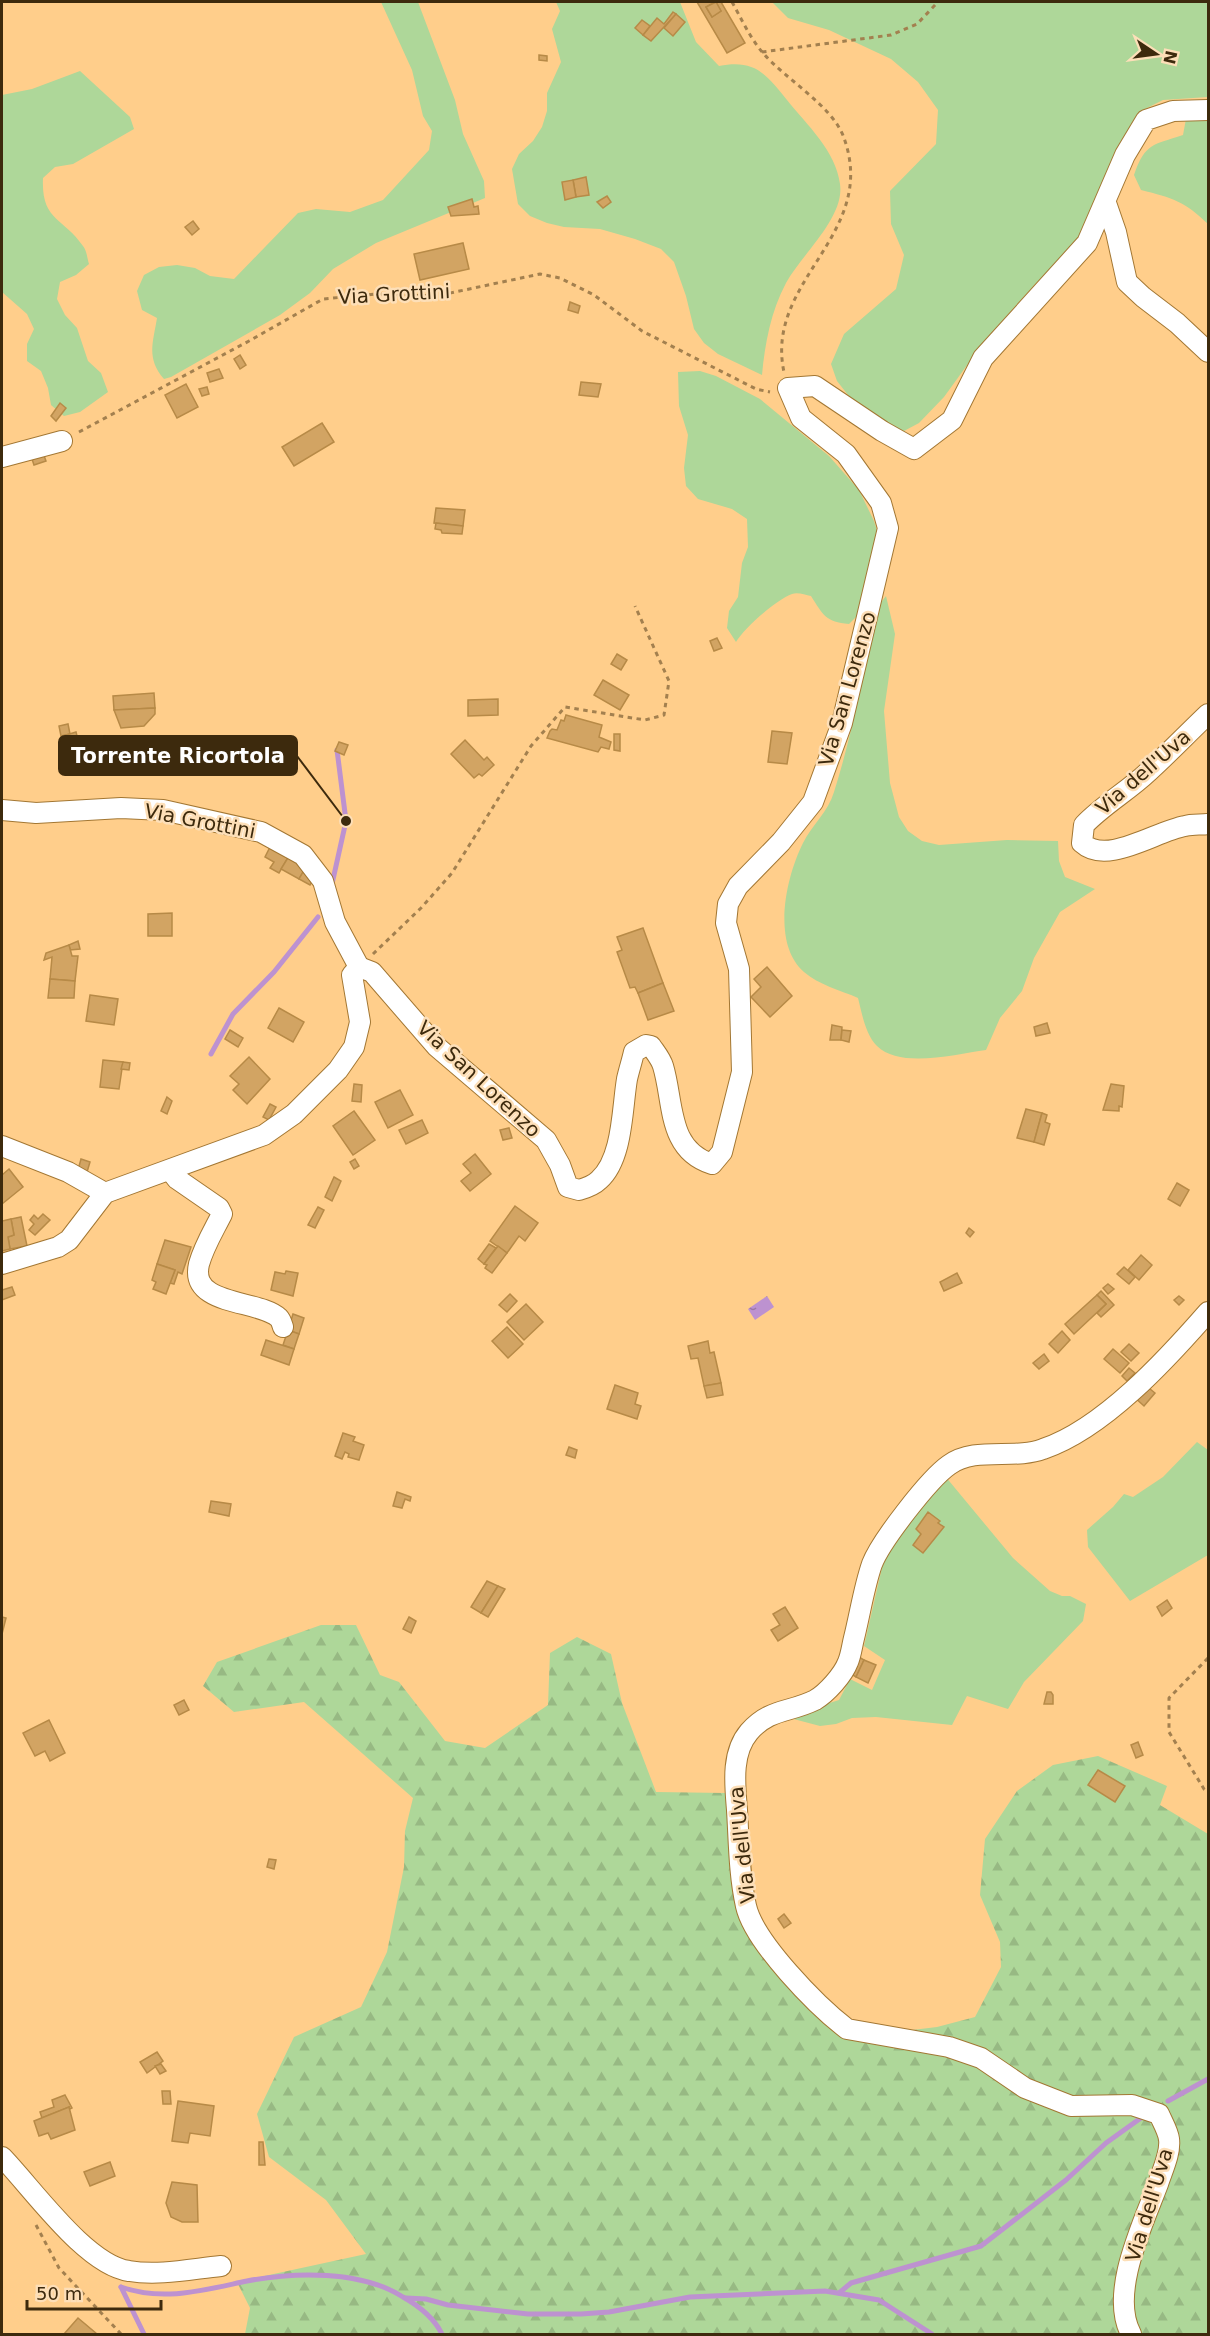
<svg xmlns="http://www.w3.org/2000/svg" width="1210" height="2336" viewBox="0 0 1210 2336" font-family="'DejaVu Sans',sans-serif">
<defs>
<pattern id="forest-firs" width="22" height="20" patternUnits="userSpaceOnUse" patternTransform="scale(1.5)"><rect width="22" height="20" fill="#aed799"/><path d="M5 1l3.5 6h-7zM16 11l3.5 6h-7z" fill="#97b983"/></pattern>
<pattern id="water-ripples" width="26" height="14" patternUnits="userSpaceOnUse" patternTransform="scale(1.5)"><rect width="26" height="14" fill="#bd92d0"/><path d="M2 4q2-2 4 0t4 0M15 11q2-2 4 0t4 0" fill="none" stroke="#9b77a7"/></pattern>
</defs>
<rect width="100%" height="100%" fill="#ffce8b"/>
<g fill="#aed799">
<path d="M 381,2 L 418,2 L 455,100 L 463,134 L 484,181 L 485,198 L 376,243 L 333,269 L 310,293 L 280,315 L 171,377 L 164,379 C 146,358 153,343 157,318 L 142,310 L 137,291 L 144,275 L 159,267 L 177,265 L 195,268 L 210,276 L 234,279 L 298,213 L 316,209 L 350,212 L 383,200 L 429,150 L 432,131 L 423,116 L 412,70 Z"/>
<path d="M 556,2 L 680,2 L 696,42 L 719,66 C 755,59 766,74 787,100 C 807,125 836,151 840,184 C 845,217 802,254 786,283 C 771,311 765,343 762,375 L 718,354 L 704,343 L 694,329 L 686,296 L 674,262 L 661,249 L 635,239 L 600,229 L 564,227 L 547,223 L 530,216 L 518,204 L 512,169 L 519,154 L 533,141 L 542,127 L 547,111 L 547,93 L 561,62 L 552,29 L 560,11 Z"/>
<polygon points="772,2 1208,2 1208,97 1163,100 1143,110 1117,153 1085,230 1063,258 1037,282 986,339 944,397 919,423 904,431 886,429 859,409 837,381 831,364 844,334 896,289 904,255 891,224 890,191 936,144 938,110 918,82 891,59 829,30 788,18"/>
<path d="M 80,71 L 130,117 L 134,129 L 73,164 L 55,167 L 43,178 C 41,221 63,217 83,246 C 87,251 87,258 89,264 L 76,275 L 60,282 L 57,299 L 65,315 L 77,328 L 88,361 L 101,373 L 108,392 L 80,412 L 64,416 L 51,405 L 48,388 L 41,371 L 27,361 L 27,344 L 34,329 L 27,314 L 2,292 L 2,95 L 32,89 Z"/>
<path d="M 1208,118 L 1208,224 C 1184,201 1173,198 1141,190 L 1134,175 C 1145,143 1153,145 1183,135 L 1186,119 Z"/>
<path d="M 700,371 L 716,376 L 760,399 L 829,456 L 859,490 L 874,521 L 879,537 L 861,612 L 849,624 C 826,622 823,615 811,596 C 805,595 798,592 792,594 C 776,600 744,628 736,642 L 727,628 L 729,611 L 738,597 L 742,563 L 748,547 L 747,519 L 732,509 L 698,499 L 686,486 L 684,468 L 688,435 L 679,406 L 678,372 Z"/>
<path d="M 886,596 L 895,634 L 884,711 L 890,783 L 899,817 L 908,831 L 922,841 L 939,845 L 1007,840 L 1058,841 L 1059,861 L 1065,877 L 1095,889 L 1060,912 L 1034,958 L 1022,991 L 1000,1018 L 986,1050 C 956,1054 900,1069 877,1046 C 865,1034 862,1013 858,998 C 840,990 819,985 804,972 C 771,943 786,877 803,843 C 812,825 828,812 834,792 C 853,732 864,670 876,609 Z"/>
<polygon points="1197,1442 1208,1450 1208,1555 1130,1601 1088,1547 1087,1530 1113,1507 1124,1494 1133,1497 1163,1477"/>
<polygon points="945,1476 1013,1558 1050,1591 1062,1596 1070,1596 1086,1604 1083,1621 1024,1682 1008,1709 967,1696 952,1725 876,1717 852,1718 836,1724 820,1726 786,1717 839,1700 850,1679 872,1690 885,1660 864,1646 883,1563 891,1546"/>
</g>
<polygon fill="url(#forest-firs)" points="321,1625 356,1625 380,1675 399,1682 445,1741 485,1748 548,1705 550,1653 577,1637 611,1654 622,1703 656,1792 725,1793 744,1922 784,1983 834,2024 904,2031 937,2027 975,2017 1001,1967 1000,1942 980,1895 985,1839 1017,1791 1053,1765 1098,1756 1167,1786 1160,1805 1208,1834 1208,2334 245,2334 250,2308 237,2282 366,2254 326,2200 269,2157 257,2114 294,2037 361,2007 387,1952 404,1867 405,1831 413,1798 304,1702 234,1712 203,1686 217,1662"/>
<polygon fill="url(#water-ripples)" points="767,1296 774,1307 755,1320 748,1309"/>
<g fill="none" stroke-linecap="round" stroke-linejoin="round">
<g stroke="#bd92d0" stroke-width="5">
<polyline points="332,884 346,821 337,750"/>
<polyline points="211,1054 233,1014 274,972 318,917"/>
<polyline points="1168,2101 1208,2079"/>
<path d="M 121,2287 C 163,2302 204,2290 247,2281 C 294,2272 361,2270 403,2297 C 419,2306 434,2318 442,2334"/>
<polyline points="121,2287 144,2334"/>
<polyline points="839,2293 851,2283 981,2246 1066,2180 1106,2143 1145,2115"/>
<polyline points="406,2298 426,2299 448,2305 528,2314 581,2314 609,2312 690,2297 825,2291 879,2300 932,2334"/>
</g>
</g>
<g fill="#d2a463" stroke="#b78a47" stroke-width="1.5">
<polygon points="697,2 715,2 706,7 712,17 721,11 716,2 721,2 745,43 727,53"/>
<polygon points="716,2 721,11 712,17 706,7"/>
<polygon points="673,12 676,14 651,41 643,35 657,18 664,24"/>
<polygon points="676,14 685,22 673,36 664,28"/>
<polygon points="642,20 650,26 643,35 635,28"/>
<polygon points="539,55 547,56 547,61 539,60"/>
<polygon points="586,177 589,195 576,197 573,180"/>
<polygon points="573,180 576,197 565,200 562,182"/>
<polygon points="607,196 611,202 603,208 597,202"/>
<polygon points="472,199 474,207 478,206 479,214 451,216 448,207"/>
<polygon points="193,221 199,229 192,235 185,227"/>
<polygon points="463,243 469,269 420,280 414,254"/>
<polygon points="570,302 580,306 578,313 568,310"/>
<polygon points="240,355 246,365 240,369 234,359"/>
<polygon points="219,369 223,378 210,382 207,373"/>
<polygon points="581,382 601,384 598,397 579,395"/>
<polygon points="186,384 198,407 177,418 165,395"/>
<polygon points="207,387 209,394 202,396 199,389"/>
<polygon points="60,403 66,408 56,421 51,416"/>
<polygon points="322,423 334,442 294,466 282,447"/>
<polygon points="42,450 46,461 34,465 30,453"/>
<polygon points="436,508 465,510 463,526 434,523"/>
<polygon points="436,523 463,526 462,534 442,533 441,530 435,529"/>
<polygon points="717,638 722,648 714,651 710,641"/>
<polygon points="617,654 627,660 621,670 611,664"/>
<polygon points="603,680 629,695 620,710 594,695"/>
<polygon points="154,693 155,708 114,710 113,696"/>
<polygon points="498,699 498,715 468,716 468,700"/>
<polygon points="155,708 155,714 144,726 121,728 114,710"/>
<polygon points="566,715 602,725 599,737 611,742 609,749 601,747 598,752 547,738 550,731 552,729 557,730 561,720 564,721"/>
<polygon points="68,724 70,734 61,736 59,726"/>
<polygon points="772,731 792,733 787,764 768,762"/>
<polygon points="76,732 77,736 64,739 63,736"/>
<polygon points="614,734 620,734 620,751 614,750"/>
<polygon points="465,740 484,760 487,757 494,765 482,776 479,774 474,778 451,754"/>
<polygon points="339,742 348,745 344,755 335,751"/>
<polygon points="271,845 289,856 279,873 270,868 274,862 265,857"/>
<polygon points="289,856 307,865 299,879 281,869"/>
<polygon points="307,865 318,872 310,885 299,879"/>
<polygon points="172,913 172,936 148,936 148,914"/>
<polygon points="643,928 663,983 638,993 635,987 630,988 617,952 622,950 617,937"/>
<polygon points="78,941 80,949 70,950 69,945"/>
<polygon points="69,945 72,956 78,956 75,981 50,979 52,957 44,960 46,953"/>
<polygon points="767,967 792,996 770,1017 751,997 761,987 754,979"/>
<polygon points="50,979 75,981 74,998 48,998"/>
<polygon points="663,983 674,1011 648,1020 638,993"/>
<polygon points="90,995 118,999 114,1025 86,1021"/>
<polygon points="279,1008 304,1022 293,1042 268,1028"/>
<polygon points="1047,1023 1050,1033 1036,1036 1034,1027"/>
<polygon points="832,1025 842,1027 841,1040 830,1040"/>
<polygon points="230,1030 243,1038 238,1047 225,1039"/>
<polygon points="842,1030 851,1031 849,1042 841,1040"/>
<polygon points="249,1057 270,1079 247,1104 233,1090 239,1084 230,1076"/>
<polygon points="103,1060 123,1062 119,1089 100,1087"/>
<polygon points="123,1062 130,1063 129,1070 121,1069"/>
<polygon points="354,1084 362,1085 361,1102 352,1101"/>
<polygon points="1111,1084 1124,1086 1122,1107 1119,1106 1119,1111 1103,1110"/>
<polygon points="400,1090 413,1115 388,1128 375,1102"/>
<polygon points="167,1097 172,1101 167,1114 161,1111"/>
<polygon points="270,1104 276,1107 269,1120 263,1117"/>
<polygon points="1026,1109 1042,1113 1034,1142 1017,1138"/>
<polygon points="354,1111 375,1140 353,1155 333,1126"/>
<polygon points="1042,1113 1047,1115 1045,1122 1050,1124 1044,1145 1034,1142"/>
<polygon points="422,1120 428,1133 406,1144 399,1130"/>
<polygon points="509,1128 512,1138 503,1140 500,1130"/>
<polygon points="475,1154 491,1174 470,1191 461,1181 471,1173 463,1164"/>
<polygon points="81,1159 90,1162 87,1172 78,1170"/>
<polygon points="355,1159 359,1166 354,1169 350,1162"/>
<polygon points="9,1169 23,1187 2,1204 2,1175"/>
<polygon points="334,1177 341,1181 332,1201 325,1197"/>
<polygon points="1177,1183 1189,1190 1180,1206 1168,1199"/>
<polygon points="515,1206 538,1223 525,1241 519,1236 507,1253 490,1241"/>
<polygon points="318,1207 324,1210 315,1228 308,1225"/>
<polygon points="43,1214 50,1220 35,1235 29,1230 34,1224 30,1220 34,1215 38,1219"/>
<polygon points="21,1217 27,1246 10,1249 8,1237 14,1235 11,1219"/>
<polygon points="11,1219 14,1235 8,1237 10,1249 2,1251 2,1221"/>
<polygon points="969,1228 974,1232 970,1237 966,1233"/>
<polygon points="165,1240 191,1247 182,1274 178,1272 174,1284 170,1283 175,1270 157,1264"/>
<polygon points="489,1244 496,1248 484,1264 478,1259"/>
<polygon points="498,1246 507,1253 492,1273 485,1268 487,1265 484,1264"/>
<polygon points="1141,1255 1152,1265 1139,1280 1128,1270"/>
<polygon points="157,1264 175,1270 166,1294 153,1289 156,1282 152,1280"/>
<polygon points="1124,1267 1135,1277 1129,1284 1117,1274"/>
<polygon points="286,1271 298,1273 293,1296 271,1290 275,1272 285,1274"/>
<polygon points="957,1273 962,1283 944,1291 940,1282"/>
<polygon points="1108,1284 1114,1289 1108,1294 1103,1288"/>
<polygon points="12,1287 15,1295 2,1300 2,1290"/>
<polygon points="1101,1291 1114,1305 1101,1317 1097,1313 1106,1304 1097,1295"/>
<polygon points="510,1294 517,1301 507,1312 499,1305"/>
<polygon points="1097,1295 1106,1304 1074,1334 1065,1324"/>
<polygon points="1179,1296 1184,1300 1179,1305 1174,1300"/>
<polygon points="526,1304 543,1322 524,1340 507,1322"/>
<polygon points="293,1314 304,1318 299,1334 288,1330"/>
<polygon points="507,1327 523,1344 508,1358 492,1341"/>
<polygon points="288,1330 299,1334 294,1349 283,1345"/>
<polygon points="1062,1331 1070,1340 1058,1353 1049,1344"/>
<polygon points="266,1340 294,1349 289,1365 261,1355"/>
<polygon points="708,1341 710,1353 714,1352 721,1383 704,1386 698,1358 691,1359 688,1346"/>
<polygon points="1129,1344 1139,1353 1131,1361 1121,1352"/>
<polygon points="1113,1349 1129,1363 1120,1373 1104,1359"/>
<polygon points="1044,1354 1049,1361 1039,1369 1033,1363"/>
<polygon points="1129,1368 1135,1373 1127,1381 1122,1376"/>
<polygon points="721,1383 723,1395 707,1398 704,1386"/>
<polygon points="1144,1384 1155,1393 1144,1406 1133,1396"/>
<polygon points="615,1385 638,1393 635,1404 641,1406 637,1419 607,1409"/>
<polygon points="343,1433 355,1437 353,1441 364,1445 359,1460 348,1457 349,1454 345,1452 342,1459 335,1456"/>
<polygon points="569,1447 577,1450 575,1458 566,1455"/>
<polygon points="397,1492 411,1497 410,1501 405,1499 402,1508 393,1506"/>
<polygon points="211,1501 231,1504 229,1516 209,1512"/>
<polygon points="928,1512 940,1521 938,1523 944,1527 923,1553 913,1545 921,1534 916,1529"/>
<polygon points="487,1581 498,1586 481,1613 471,1607"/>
<polygon points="498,1586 505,1589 488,1617 481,1613"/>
<polygon points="1167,1600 1172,1608 1162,1616 1157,1607"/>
<polygon points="785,1607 798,1628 778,1641 771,1630 780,1625 773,1614"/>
<polygon points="2,1617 6,1618 2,1634"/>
<polygon points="409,1617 416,1621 411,1633 403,1629"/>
<polygon points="859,1657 864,1660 856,1677 851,1674"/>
<polygon points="864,1660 876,1665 868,1683 856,1677"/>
<polygon points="1047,1692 1051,1692 1053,1695 1053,1704 1044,1704"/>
<polygon points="184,1700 189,1710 179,1715 174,1705"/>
<polygon points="49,1720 65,1753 50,1761 45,1751 35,1756 23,1733"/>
<polygon points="1138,1742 1143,1755 1136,1758 1131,1745"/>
<polygon points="1098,1770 1125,1786 1115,1802 1088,1785"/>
<polygon points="269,1859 276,1860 274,1869 267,1867"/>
<polygon points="784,1914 791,1923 784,1928 778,1919"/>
<polygon points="157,2052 163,2061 147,2073 140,2062"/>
<polygon points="161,2064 166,2071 160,2074 155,2066"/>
<polygon points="162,2091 170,2091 171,2104 163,2104"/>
<polygon points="65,2095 72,2108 68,2110 69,2107 42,2118 40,2112 54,2107 52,2100"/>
<polygon points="178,2101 214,2106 210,2136 190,2133 188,2143 172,2141"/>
<polygon points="69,2107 75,2130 51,2139 48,2133 39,2136 34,2121"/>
<polygon points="259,2142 263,2142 265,2165 259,2165"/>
<polygon points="110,2162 115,2176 90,2186 84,2172"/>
<polygon points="172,2182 197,2185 198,2222 182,2222 171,2217 166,2203"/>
<polygon points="78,2318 97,2334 64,2334"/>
</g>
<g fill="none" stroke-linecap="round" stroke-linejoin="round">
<g stroke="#a37733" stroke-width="22">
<g id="minor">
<polyline points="1106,203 1116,232 1127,282 1143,297 1177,323 1208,352"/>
<polyline points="2,457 62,441"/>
<path d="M 1208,714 C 1188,733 1169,753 1148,772 C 1128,791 1103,805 1084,825 L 1082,843 C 1107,866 1156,831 1185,826 C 1192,824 1201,825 1208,824"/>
<polyline points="2,810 36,813 121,808 163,810 261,832 303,855 323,881 335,922 359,967"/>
<polyline points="2,1146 68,1172 105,1193"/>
<path d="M 170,1170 L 177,1179 L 219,1208 L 222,1214 C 214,1230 204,1246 199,1264 C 189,1307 259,1299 279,1318 C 281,1320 282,1324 283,1327"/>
<path d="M 2,1264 L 58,1247 L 69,1240 L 105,1193 L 264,1135 L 294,1114 L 338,1070 L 354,1047 L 360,1022 L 352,975 L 359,967 L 372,972 L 437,1047 L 546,1140 L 560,1165 L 568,1187 L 579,1190 C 586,1188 594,1185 599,1180 C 623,1159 622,1108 627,1079 C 629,1070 632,1061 634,1052 L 646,1045 L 651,1046 C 655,1052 661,1059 663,1066 C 674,1102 667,1150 712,1164 L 722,1152 L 742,1072 L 739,969 L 726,923 L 728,904 L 738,886 L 781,842 L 813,802 L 842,723 L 888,528 L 881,503 L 846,454 L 801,418 L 788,388 L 815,386 L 882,431 L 914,449 L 952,420 L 983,358 L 1087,243 L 1125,155 L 1146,120 L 1173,111 L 1208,110"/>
<path d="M 2,2157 C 33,2189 86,2265 129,2271 C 159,2276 191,2269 221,2266"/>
<path d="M 1131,2334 C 1109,2293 1143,2224 1158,2184 C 1162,2171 1171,2153 1169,2139 C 1168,2131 1162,2121 1159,2114 L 1132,2105 L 1071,2106 L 1025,2088 L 981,2058 L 949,2047 L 847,2029 C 817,2006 754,1942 746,1906 C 739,1875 739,1842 737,1810 C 735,1785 731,1753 749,1732 C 770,1708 789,1713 815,1700 C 827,1693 843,1675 848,1662 C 851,1655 852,1646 854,1638 C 860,1614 864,1587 872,1564 C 881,1541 929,1479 949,1465 C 975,1446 1014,1460 1043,1449 C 1103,1429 1167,1359 1208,1312"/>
</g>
</g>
<g stroke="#a3804f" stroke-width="3" stroke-dasharray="4.5 4.5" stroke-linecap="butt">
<path d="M 732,2 C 741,18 750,38 763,53 C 785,79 833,106 844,138 C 879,235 764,280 784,372"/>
<polyline points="762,52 891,35 917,24 938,2"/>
<polyline points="79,432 249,341 323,299 376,294 436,296 540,274 560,278 594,295 642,331 756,389 770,392"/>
<polyline points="373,954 421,908 452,873 531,746 565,707 645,720 664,715 669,681 635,606"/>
<polyline points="1208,1658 1169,1698 1169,1732 1204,1789 1208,1792"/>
<polyline points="36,2225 59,2268 121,2334"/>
</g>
<use href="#minor" stroke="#fff" stroke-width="20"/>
</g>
<g text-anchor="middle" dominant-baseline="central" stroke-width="5" stroke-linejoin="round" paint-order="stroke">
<g font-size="20" fill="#3d2a0d" stroke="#fddfb8">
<text transform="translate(394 294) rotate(-3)">Via Grottini</text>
<text transform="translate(847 689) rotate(-74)">Via San Lorenzo</text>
<text transform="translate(1143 772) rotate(-41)">Via dell'Uva</text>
<text transform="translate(200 821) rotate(11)">Via Grottini</text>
<text transform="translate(479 1079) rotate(43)">Via San Lorenzo</text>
<text transform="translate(742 1845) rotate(-96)">Via dell'Uva</text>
<text transform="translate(1149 2205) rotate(-73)">Via dell'Uva</text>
</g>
</g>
<path fill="none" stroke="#3d2a0d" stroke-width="2" d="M346 821L297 756"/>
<circle fill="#3d2a0d" stroke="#fddfb8" stroke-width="2" cx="346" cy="821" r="6"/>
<rect fill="#3d2a0d" stroke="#3d2a0d" stroke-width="2" x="59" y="736" width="238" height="39" rx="6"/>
<g font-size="21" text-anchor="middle" font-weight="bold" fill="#fff">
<text x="178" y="763">Torrente Ricortola</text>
</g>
<rect width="1210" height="2336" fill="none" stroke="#3d2a0d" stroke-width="6"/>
<g transform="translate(1156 54) rotate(103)" stroke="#fddfb8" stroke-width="4.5" paint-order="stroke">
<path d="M0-4.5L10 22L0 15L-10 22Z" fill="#3d2a0d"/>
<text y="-9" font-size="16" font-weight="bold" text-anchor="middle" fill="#3d2a0d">N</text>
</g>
<path d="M27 2300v9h134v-9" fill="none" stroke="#3d2a0d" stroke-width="3"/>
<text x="36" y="2300" font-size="18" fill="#3d2a0d" stroke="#fddfb8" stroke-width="4.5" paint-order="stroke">50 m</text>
</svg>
